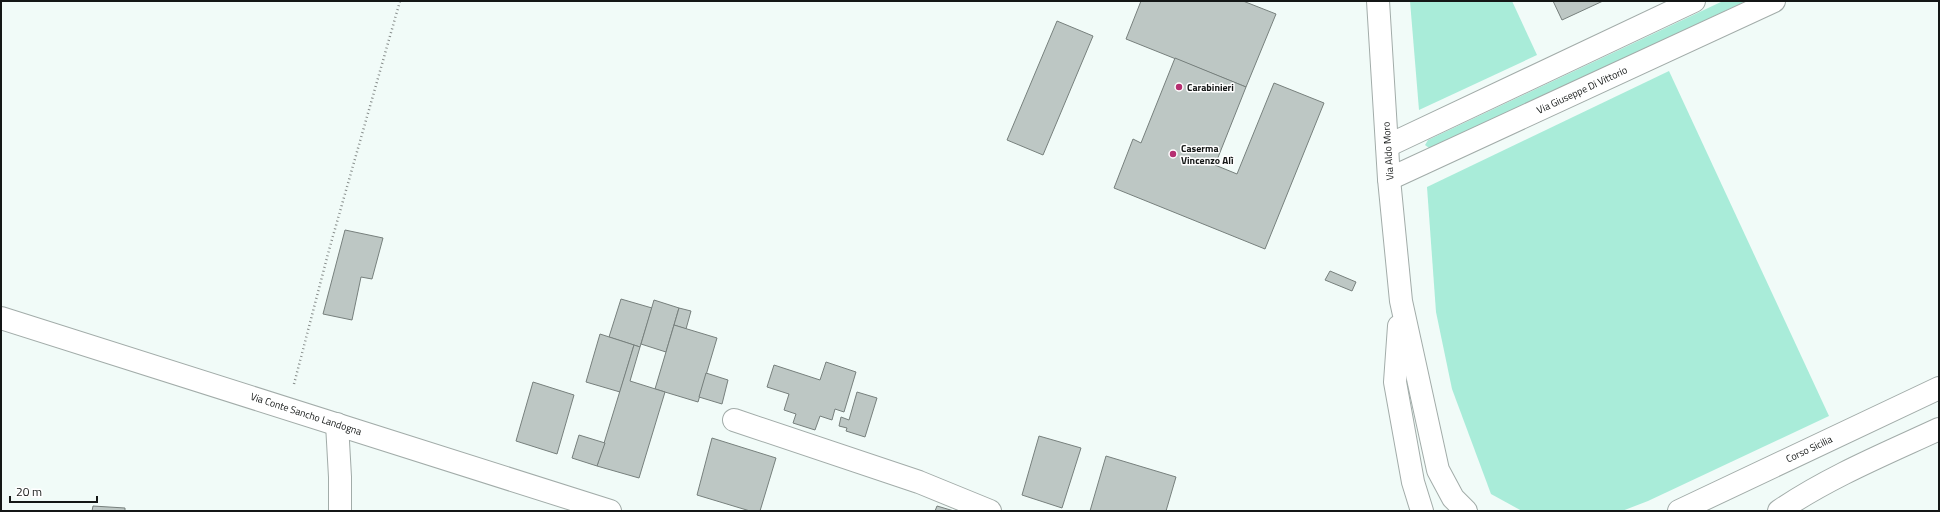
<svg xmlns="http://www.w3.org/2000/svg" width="1940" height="512" viewBox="0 0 1940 512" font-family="'Titillium Web',sans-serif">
<rect width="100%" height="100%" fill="#f1fbf8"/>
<g fill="#a9ecd9">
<polygon points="1410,1 1512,1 1537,55 1419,110"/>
<polygon points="1723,1 1746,1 1435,147 1429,148 1425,145 1428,140"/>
<polygon points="1669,71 1829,416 1648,501 1622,511 1522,511 1491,494 1452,389 1436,312 1427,187"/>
</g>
<g fill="#bdc7c4" stroke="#77807d">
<polygon points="1141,1 1243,1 1276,14 1246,87 1126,39"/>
<polygon points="1553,1 1603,1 1562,20"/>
<polygon points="1057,21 1093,36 1043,155 1007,140"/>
<polygon points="1175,58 1246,87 1215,165 1237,174 1274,83 1324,103 1265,249 1114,188 1133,139 1141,143"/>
<polygon points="345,230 383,238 372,279 361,277 352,320 323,314"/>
<polygon points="1330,271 1356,282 1352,291 1325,280"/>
<polygon points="621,299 652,308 640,347 609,337"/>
<polygon points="654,300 679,308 666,352 641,344"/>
<polygon points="679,308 691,311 686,329 674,325"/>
<polygon points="674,325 717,338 698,402 655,389"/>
<polygon points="600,334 634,345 620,392 586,382"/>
<polygon points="634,345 640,347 630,381 665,392 639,478 597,466"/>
<polygon points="826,362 856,372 844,412 835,409 832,420 820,416 815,430 793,423 796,414 784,410 789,394 767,387 774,365 820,380"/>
<polygon points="706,373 728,380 722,404 699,397"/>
<polygon points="533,382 574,395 557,454 516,441"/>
<polygon points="857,392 877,398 865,437 846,431 847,428 839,426 841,417 849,420"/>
<polygon points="579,435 605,443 597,466 572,458"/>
<polygon points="1039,436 1081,448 1062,508 1022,495"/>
<polygon points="712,438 776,458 760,511 750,511 697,495"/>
<polygon points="1106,456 1176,477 1166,511 1090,511"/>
<polygon points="93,506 125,508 125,511 92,511"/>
<polygon points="937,506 954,511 935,511"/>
</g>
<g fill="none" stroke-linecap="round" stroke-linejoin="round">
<g stroke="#a2aca9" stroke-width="24">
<g id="minor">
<polyline points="1387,146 1694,1"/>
<polyline points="1389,179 1774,1"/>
<polyline points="734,420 919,482 990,511"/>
<polyline points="337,424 340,477 340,511"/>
</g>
</g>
<g stroke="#a2aca9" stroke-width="24">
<g id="major">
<polyline points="1378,1 1389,179 1401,301 1438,470 1453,498 1466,511"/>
<polyline points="1,318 610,511"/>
<polyline points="1399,326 1395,382 1413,482 1422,511"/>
<polyline points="1679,511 1939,388"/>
<path d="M 1779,511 C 1829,477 1885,454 1939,429"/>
</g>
</g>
<polyline stroke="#888e8c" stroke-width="2.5" stroke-dasharray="1 3" stroke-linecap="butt" points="294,384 329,250 400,1"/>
<use href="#minor" stroke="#fff" stroke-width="22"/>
<use href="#major" stroke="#fff" stroke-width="22"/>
</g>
<g fill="#b62f71" stroke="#fff" stroke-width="1.5">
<circle cx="1179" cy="87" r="4"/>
<circle cx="1173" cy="154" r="4"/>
</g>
<g text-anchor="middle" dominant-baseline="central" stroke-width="3" stroke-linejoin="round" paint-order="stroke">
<g font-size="10" font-weight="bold" fill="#141716" stroke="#fff" text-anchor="start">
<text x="1187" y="87">Carabinieri</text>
<text x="1181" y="148">Caserma<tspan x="1181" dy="12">Vincenzo Alì</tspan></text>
</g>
<g font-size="10" fill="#141716" stroke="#fff">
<text transform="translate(1582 90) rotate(-25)">Via Giuseppe Di Vittorio</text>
<text transform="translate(1388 151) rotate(-94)">Via Aldo Moro</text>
<text transform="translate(306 414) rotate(18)">Via Conte Sancho Landogna</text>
<text transform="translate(1809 449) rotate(-25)">Corso Sicilia</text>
</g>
</g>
<rect width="1940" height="512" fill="none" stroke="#141716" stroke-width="4"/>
<path d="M10 496v6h87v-6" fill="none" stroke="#141716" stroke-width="2"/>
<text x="16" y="496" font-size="12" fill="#141716" stroke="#ffffff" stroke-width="3" paint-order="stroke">20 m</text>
</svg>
